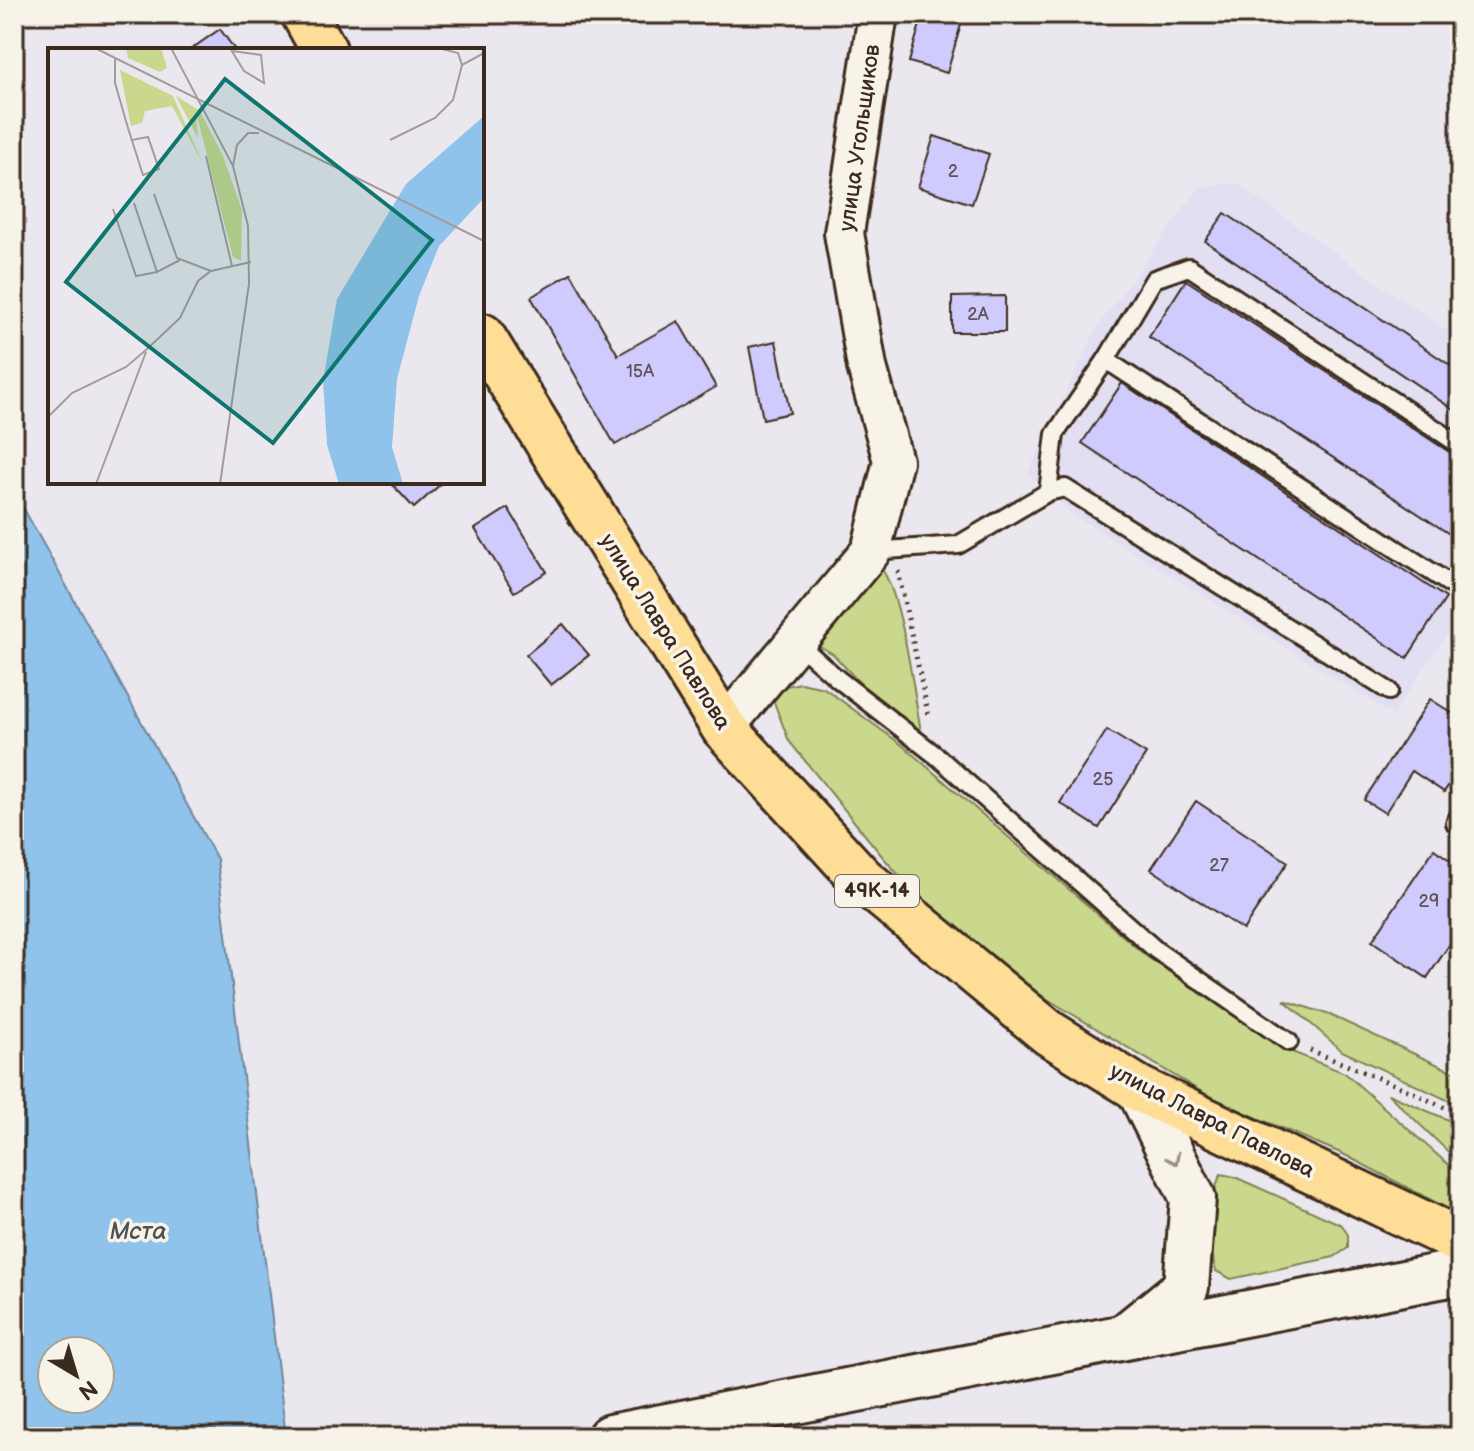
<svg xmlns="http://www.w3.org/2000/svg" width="1474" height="1451" viewBox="0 0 1474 1451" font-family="'Balsamiq Sans',sans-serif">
<rect width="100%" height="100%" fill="#ebe7ee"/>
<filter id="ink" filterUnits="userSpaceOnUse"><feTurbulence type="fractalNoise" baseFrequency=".0125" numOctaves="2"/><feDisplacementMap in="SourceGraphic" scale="16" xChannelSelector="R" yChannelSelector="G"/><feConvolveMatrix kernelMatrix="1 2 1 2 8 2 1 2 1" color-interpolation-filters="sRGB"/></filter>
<g filter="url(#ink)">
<polygon fill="#e3dff2" points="1236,183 1460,340 1460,614 1393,715 1072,514 1028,473 1096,329 1199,187"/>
<g fill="#c9d88c" stroke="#828155" stroke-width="2">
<path d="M 878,565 C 901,585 914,696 921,731 L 869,693 L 833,654 L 816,644 Z"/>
<polygon points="801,683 824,688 902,745 1146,956 1282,1048 1345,1073 1460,1175 1460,1215 1343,1154 1215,1100 1014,979 944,927 882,856 789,741 772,697 781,687"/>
<polygon points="1284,1000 1330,1015 1460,1075 1460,1106 1342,1051"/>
<polygon points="1388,1094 1460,1125 1460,1163"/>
<path d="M 1221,1174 L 1235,1177 L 1342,1225 L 1348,1235 L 1348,1248 L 1334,1257 L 1231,1279 L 1216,1271 C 1209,1248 1209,1196 1221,1174 Z"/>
</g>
<path fill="#8fc3ec" stroke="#6d869a" stroke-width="2" fill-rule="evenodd" d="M 14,491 L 217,859 L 286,1437 L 14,1437 ZM 52,1351 L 100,1351 L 100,1399 L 52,1399 Z"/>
<g fill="#cfcbfd" stroke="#3b2a1e" stroke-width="2">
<polygon points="923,14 964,14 947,73 909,62"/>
<polygon points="220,29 235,50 190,50"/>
<polygon points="934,136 989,154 972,204 918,187"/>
<polygon points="1225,213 1460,372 1460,414 1205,241"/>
<polygon points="571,273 618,355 678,321 716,387 615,445 531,297"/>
<polygon points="1186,280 1460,459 1460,541 1149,337"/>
<polygon points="1005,296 1005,332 952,332 952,297"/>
<polygon points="776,341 790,413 763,419 749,347"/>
<polygon points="1122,383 1446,598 1407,658 1082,443"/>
<polygon points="390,482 443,482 414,508"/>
<polygon points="508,508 547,572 514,592 475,529"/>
<polygon points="563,624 589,655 551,685 526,655"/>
<polygon points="1430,699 1460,718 1460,768 1444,792 1412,771 1385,813 1364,800"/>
<polygon points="1107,730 1146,754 1099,828 1060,803"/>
<polygon points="1196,801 1288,862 1243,930 1151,869"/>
<polygon points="1434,849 1460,867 1460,938 1456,935 1427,978 1372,941"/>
</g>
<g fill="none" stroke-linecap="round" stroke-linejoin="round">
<g stroke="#3b2a1e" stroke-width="22">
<g id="service">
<polyline points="1106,360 1154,279 1189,267 1460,445"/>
<polyline points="1048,492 1055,434 1106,360 1450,584"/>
<polyline points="872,551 958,545 1048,492 1065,488 1389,691"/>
<polyline points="795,641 838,679 938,757 1156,950 1289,1042"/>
<polyline points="1460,814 1455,823 1460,826"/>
</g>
</g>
<g stroke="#3b2a1e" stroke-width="44">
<polyline id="tertiary" points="724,728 871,551 893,461 867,367 844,233 878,14"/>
</g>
<g stroke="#3b2a1e" stroke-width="50">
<g id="secondary">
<polyline points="1128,1334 1186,1287 1193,1198 1139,1089"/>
<polyline points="610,1437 1460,1272"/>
</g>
</g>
<g stroke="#3b2a1e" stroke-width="50">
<g id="primary">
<polyline points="304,14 324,50"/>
<polyline points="482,336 724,728 862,879 1049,1033 1139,1089 1460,1241"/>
</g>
</g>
<g stroke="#3b2a1e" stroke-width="5" stroke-dasharray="2 6" stroke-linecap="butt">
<polyline points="898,571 929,718"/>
<polyline points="1310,1050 1412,1092 1460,1115"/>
</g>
<use href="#service" stroke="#f7f3e8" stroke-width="16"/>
<use href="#tertiary" stroke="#f7f3e8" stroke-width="38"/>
<use href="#secondary" stroke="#f7f3e8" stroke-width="44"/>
<use href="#primary" stroke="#fedd96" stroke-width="44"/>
</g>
<defs><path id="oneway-chevron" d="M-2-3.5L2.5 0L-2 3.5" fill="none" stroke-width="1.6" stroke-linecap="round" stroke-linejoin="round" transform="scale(2)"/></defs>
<use stroke="#998e83" href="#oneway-chevron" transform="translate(1174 1159) rotate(64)"/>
</g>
<g text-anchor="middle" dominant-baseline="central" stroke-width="7" stroke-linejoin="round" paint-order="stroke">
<g font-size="18" fill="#605256">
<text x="953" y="171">2</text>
<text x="978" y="314">2А</text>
<text x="640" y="371">15А</text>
<text x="1103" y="779">25</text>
<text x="1219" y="865">27</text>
<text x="1429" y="901">29</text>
</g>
<rect fill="#f7f3e8" stroke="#73665b" stroke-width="2" x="835" y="875" width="84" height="32" rx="6"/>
<g font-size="20" font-weight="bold" fill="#3b2a1e">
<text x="877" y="891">49К-14</text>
</g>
<g font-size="22" fill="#3b2a1e" stroke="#f7f3e8">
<text transform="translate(860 138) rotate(-82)">улица Угольщиков</text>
<text transform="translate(665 632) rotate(58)">улица Лавра Павлова</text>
<text transform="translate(1212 1121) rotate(27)">улица Лавра Павлова</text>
</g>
<g font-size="24" font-style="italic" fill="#505052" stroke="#f7f3e8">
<text x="138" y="1231">Мста</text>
</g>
</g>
<g transform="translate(48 48)">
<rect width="436" height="436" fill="#ebe7ee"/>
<path d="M 78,0 L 113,0 L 119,20 L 112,24 L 80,10 ZM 72,22 L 125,48 L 154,114 L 124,58 L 97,63 L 94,75 L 83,78 ZM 128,48 L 152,63 L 175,108 L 194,162 L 193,213 L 185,209 L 148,64 L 150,90 Z" fill="#c9d88c"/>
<path d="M 436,68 L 436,150 L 391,198 L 371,248 L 349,331 L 344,399 L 355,436 L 291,436 L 279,397 L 275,333 L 289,251 L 358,136 Z" fill="#8fc3ec"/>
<path fill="none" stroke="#a59b9b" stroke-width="2" d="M 47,0 L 436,193M 123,0 L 185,118 L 200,178 L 201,236 L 172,436M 182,0 L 196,23 L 216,35 L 213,7 L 184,3M 390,0 L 410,5 L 414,17 L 436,5M 67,11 L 67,35 L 80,80 L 95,127 L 111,121 L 100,89 L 84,92M 342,92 L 387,70 L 405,52 L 414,17M 158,108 L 184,218M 185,118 L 189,97 L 200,85 L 211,85M 106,146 L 129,210 L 163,223M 86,155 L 109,224 L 132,212M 65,161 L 88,228 L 109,224M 0,369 L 24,345 L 78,319 L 98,302 L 132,270 L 150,233 L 163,223 L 203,214M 48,436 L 98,304"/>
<path fill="#0f766e" fill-opacity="0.15" stroke="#0f766e" stroke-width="4" d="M 177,31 L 384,192 L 225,395 L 18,234 Z"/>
<rect width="436" height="436" fill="none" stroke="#3b2a1e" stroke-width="4"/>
</g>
<rect width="1474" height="1451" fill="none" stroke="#f7f3e8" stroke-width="48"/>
<rect x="24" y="24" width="1426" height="1403" fill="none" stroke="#3b2a1e" stroke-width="3" filter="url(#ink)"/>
<g transform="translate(76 1375) rotate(142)"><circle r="38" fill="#f7f3e8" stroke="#aca397" stroke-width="2"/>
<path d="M0-6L14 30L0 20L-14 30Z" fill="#3b2a1e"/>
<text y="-12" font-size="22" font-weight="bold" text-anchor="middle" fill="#3b2a1e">N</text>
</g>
</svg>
